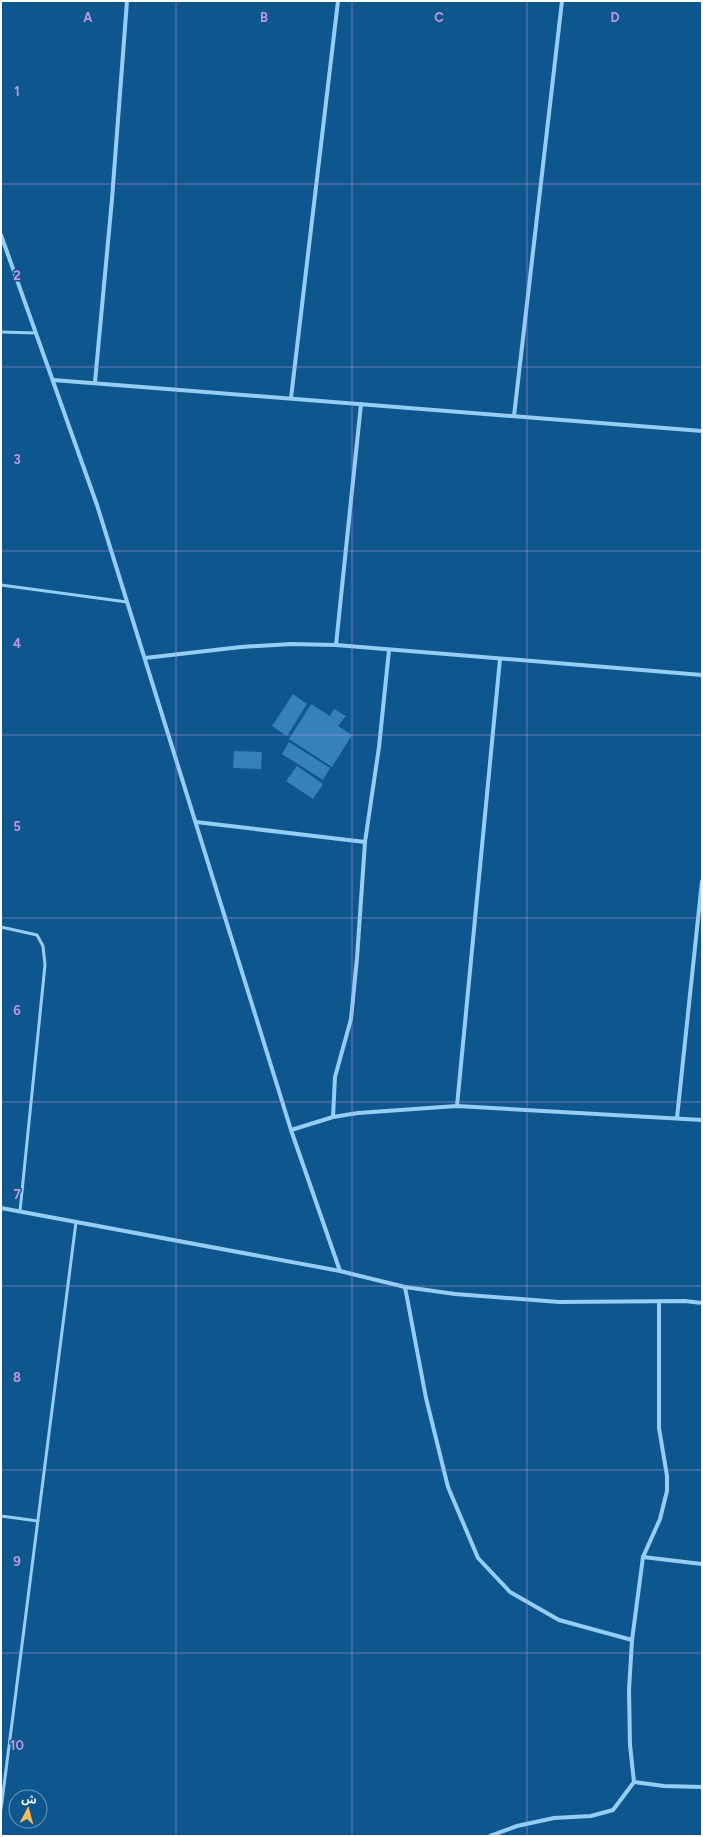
<svg xmlns="http://www.w3.org/2000/svg" width="703" height="1837" viewBox="0 0 703 1837" font-family="Figtree,'Noto Sans Arabic',sans-serif">
<rect width="100%" height="100%" fill="#0e578e"/>
<g fill="#3681b9">
<polygon points="293,694 307,704 287,736 272,726"/>
<polygon points="311,704 330,716 334,709 346,716 338,726 352,735 332,767 289,739"/>
<polygon points="289,742 330,768 323,780 282,754"/>
<polygon points="234,751 262,752 261,769 233,768"/>
<polygon points="297,766 323,784 313,799 286,781"/>
</g>
<g fill="none" stroke-linecap="round" stroke-linejoin="round">
<g stroke="#96cdf4" stroke-width="3">
<polyline points="1,332 36,333"/>
<polyline points="1,585 127,602"/>
<polyline points="1,927 37,935 43,946 45,965 20,1211"/>
<polyline points="1,1516 38,1521"/>
<polyline points="1,1809 76,1222"/>
</g>
<g stroke="#96cdf4" stroke-width="4">
<polyline points="1,235 97,505 291,1130 340,1271"/>
<polyline points="53,380 702,431"/>
<polyline points="95,382 112,199 127,1"/>
<polyline points="291,398 338,1"/>
<polyline points="514,416 562,1"/>
<polyline points="336,645 361,404"/>
<polyline points="145,658 241,647 291,644 336,645 702,675"/>
<polyline points="196,822 365,842"/>
<polyline points="457,1106 500,659"/>
<polyline points="333,1117 335,1077 351,1019 357,958 365,842 379,747 389,650"/>
<polyline points="677,1118 702,881"/>
<polyline points="291,1130 333,1117 358,1113 457,1106 702,1120"/>
<polyline points="1,1208 340,1271 405,1287 455,1294 559,1302 685,1301 702,1303"/>
<polyline points="405,1287 426,1398 448,1487 478,1558 510,1592 559,1620 632,1640"/>
<polyline points="643,1557 702,1564"/>
<polyline points="634,1782 664,1786 702,1787"/>
<polyline points="490,1836 517,1826 554,1818 591,1816 613,1810 634,1782 630,1745 629,1690 632,1640 643,1557 660,1519 667,1491 667,1476 659,1428 659,1302"/>
</g>
</g>
<path fill="none" stroke="#bd96df" stroke-width="1" stroke-opacity="0.55" d="M 176,1 L 176,1836M 352,1 L 352,1836M 527,1 L 527,1836M 1,184 L 702,184M 1,367 L 702,367M 1,551 L 702,551M 1,735 L 702,735M 1,918 L 702,918M 1,1102 L 702,1102M 1,1286 L 702,1286M 1,1470 L 702,1470M 1,1653 L 702,1653"/>
<g font-size="13" text-anchor="middle" font-weight="bold" fill="#bd96df" stroke="#0e578e" stroke-width="3" stroke-linejoin="round" paint-order="stroke">
<text x="88" y="22">A</text>
<text x="264" y="22">B</text>
<text x="439" y="22">C</text>
<text x="615" y="22">D</text>
<text x="17" y="96">1</text>
<text x="17" y="280">2</text>
<text x="17" y="464">3</text>
<text x="17" y="648">4</text>
<text x="17" y="831">5</text>
<text x="17" y="1015">6</text>
<text x="17" y="1199">7</text>
<text x="17" y="1382">8</text>
<text x="17" y="1566">9</text>
<text x="17" y="1750">10</text>
</g>
<rect width="703" height="1837" fill="none" stroke="#ffffff" stroke-width="4"/>
<g transform="translate(28 1809) rotate(6)"><circle r="19" fill="#0e578e" stroke="#6e9abb"/>
<path d="M0-3L7 15L0 10L-7 15Z" fill="#ffb959"/>
<text y="-6" font-size="11" font-weight="bold" text-anchor="middle" fill="#ffffff">ش</text>
</g>
</svg>
